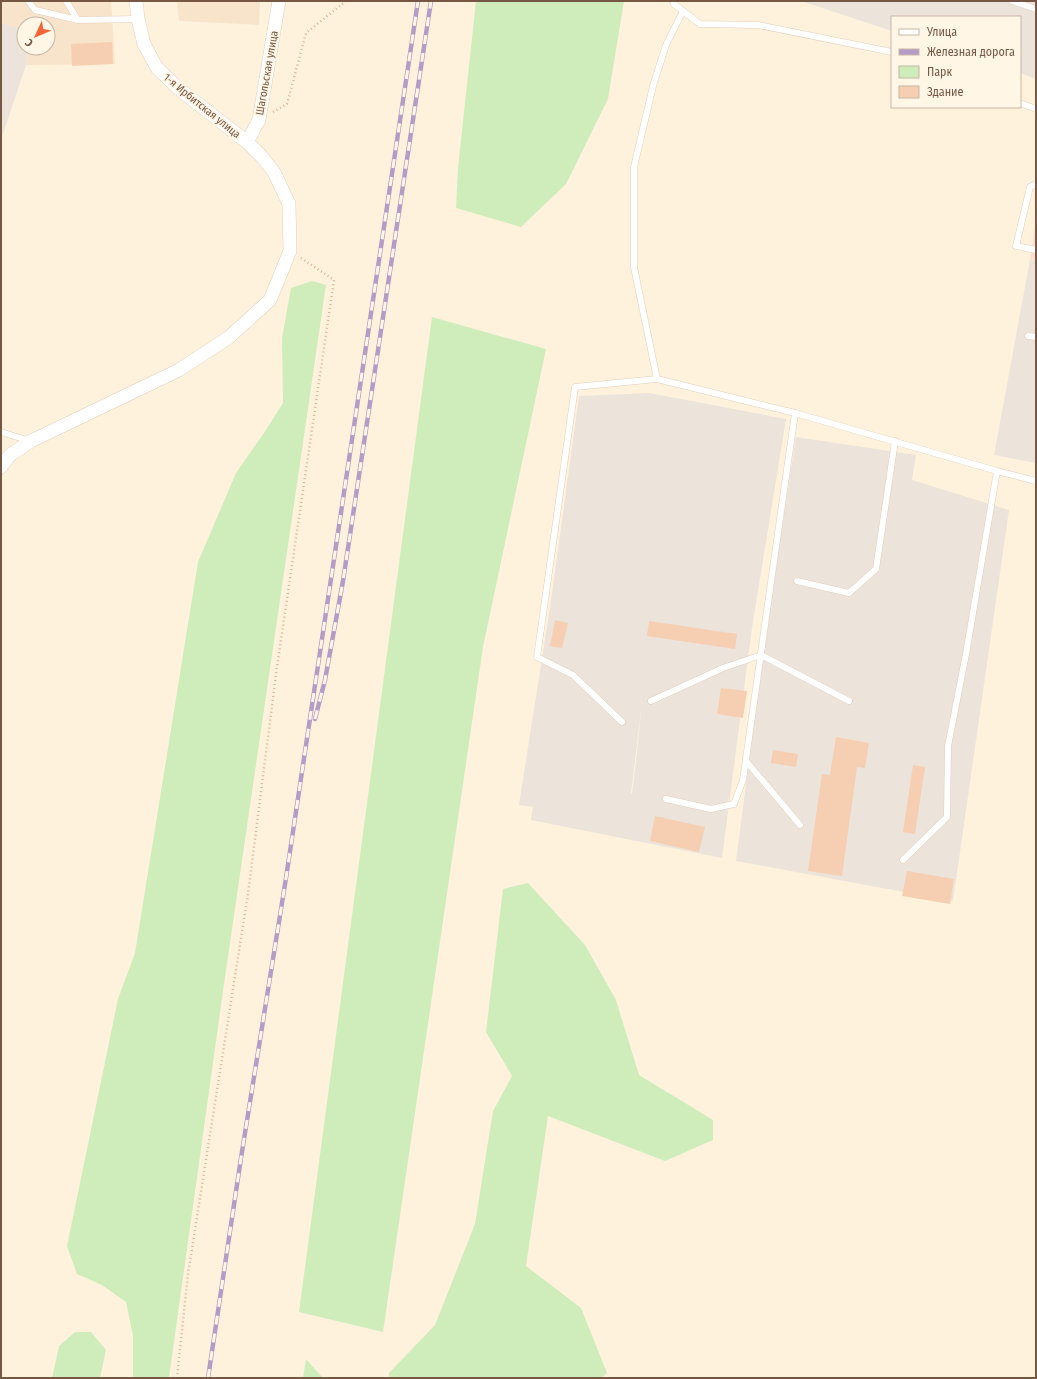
<svg xmlns="http://www.w3.org/2000/svg" width="1037" height="1379" viewBox="0 0 1037 1379" font-family="'Fira Sans Condensed',sans-serif">
<rect width="100%" height="100%" fill="#fef2dd"/>
<g fill="#f7e4cb">
<polygon points="1,1 111,1 115,64 26,65 28,48 48,48 48,24 24,24 24,30 1,23"/>
<polygon points="177,1 260,1 259,25 179,21"/>
</g>
<polygon fill="#ffdfd1" points="1036,219 1036,261 1030,260"/>
<g fill="#ece3da" fill-rule="evenodd">
<polygon points="801,1 1036,1 1036,79 1020,73 1020,17 892,17 892,31"/>
<polygon points="1,23 24,30 24,48 28,48 26,65 1,140"/>
<polygon points="1030,260 1036,261 1036,463 994,455"/>
<path d="M 649,393 L 786,419 L 752,628 L 722,858 L 531,820 L 533,807 L 519,805 L 551,601 L 579,396 ZM 642,703 L 636,762 L 632,794 L 631,793 Z"/>
<polygon points="796,437 916,455 912,480 1009,510 953,901 736,861 767,624"/>
</g>
<g fill="#ceedbb">
<polygon points="476,1 624,1 608,99 566,184 521,227 456,208 458,168"/>
<polygon points="312,281 326,285 224,984 169,1378 133,1378 133,1336 126,1302 102,1285 77,1274 67,1246 118,999 135,953 198,562 236,473 266,430 283,403 282,338 291,288"/>
<polygon points="432,317 546,349 483,647 383,1332 299,1312"/>
<polygon points="528,883 585,945 616,1000 639,1075 713,1120 713,1140 665,1161 548,1116 526,1266 581,1308 607,1373 601,1378 389,1378 389,1373 435,1325 475,1224 493,1111 512,1076 486,1032 503,889"/>
<polygon points="75,1332 91,1332 106,1350 100,1378 52,1378 59,1346"/>
<polygon points="306,1359 323,1378 303,1378"/>
</g>
<g fill="#f6cfb3">
<polygon points="112,42 113,64 72,66 71,44"/>
<polygon points="555,620 568,623 562,648 550,646"/>
<polygon points="649,621 737,634 735,649 647,636"/>
<polygon points="721,688 747,691 743,718 717,714"/>
<polygon points="836,737 869,743 865,768 857,767 842,876 808,871 822,774 830,775"/>
<polygon points="773,750 798,754 796,767 771,763"/>
<polygon points="913,765 925,767 915,834 903,832"/>
<polygon points="655,816 705,827 699,852 650,841"/>
<polygon points="907,871 954,879 950,904 902,896"/>
</g>
<g fill="none" stroke-linecap="round" stroke-linejoin="round">
<g stroke="#e3ceb9" stroke-width="7">
<g id="service">
<polyline points="28,1 35,10 78,20 138,19"/>
<polyline points="66,1 78,20"/>
<polyline points="673,1 674,4 700,24 758,25 892,52"/>
<polyline points="1012,1 1036,9"/>
<polyline points="683,11 666,45 653,86 634,167 634,267 657,379 795,413"/>
<polyline points="1020,103 1036,109"/>
<polyline points="1036,184 1030,187 1016,246 1036,250"/>
<polyline points="1028,336 1036,337"/>
<polyline points="1,432 30,441"/>
<polyline points="797,581 849,593 876,569 895,441"/>
<polyline points="651,701 723,668 761,655 849,701"/>
<polyline points="622,722 573,675 537,657 575,387 657,379"/>
<polyline points="746,761 800,825"/>
<polyline points="666,799 711,809 734,804 743,780 795,413 997,471 1036,481"/>
<polyline points="903,860 947,817 948,746 966,654 997,471"/>
</g>
</g>
<g stroke="#e3ceb9" stroke-width="14">
<g id="minor">
<polyline points="247,142 259,120 279,1"/>
<polyline points="1,467 10,455 31,441 179,370 228,338 270,300 290,251 289,204 274,172 262,157 247,142 179,89 157,68 144,44 138,19 136,1"/>
</g>
</g>
<g stroke="#dbb296" stroke-width="2.5" stroke-dasharray="1 3" stroke-linecap="butt">
<polyline points="273,112 287,104 306,33 346,1"/>
<polyline points="177,1378 188,1274 248,894 276,674 334,280 301,258"/>
</g>
<use href="#service" stroke="#fff" stroke-width="6"/>
<use href="#minor" stroke="#fff" stroke-width="13"/>
<g stroke="#b49cc7" stroke-width="4.5">
<g id="rail">
<polyline points="315,719 325,680 343,581 431,1"/>
<polyline points="208,1378 241,1158 286,878 418,1"/>
</g>
</g>
<use href="#rail" stroke="#fff6e6" stroke-width="3" stroke-dasharray="9" stroke-linecap="butt"/>
</g>
<g text-anchor="middle" dominant-baseline="central" stroke-width="3.5" stroke-linejoin="round" paint-order="stroke">
<g font-size="11" fill="#765744" stroke="#fff6e6">
<text transform="translate(267 73) rotate(-80)">Шагольская улица</text>
<text transform="translate(202 106) rotate(39)">1-я Ирбитская улица</text>
</g>
</g>
<rect width="1037" height="1379" fill="none" stroke="#765744" stroke-width="4"/>
<rect x="891" y="16" width="130" height="92" fill="#fff6e6" stroke="#c8b6a5"/>
<rect x="899" y="29" width="20" height="6" fill="#ffffff" stroke="#c8b6a5"/>
<text x="927" y="36" font-size="12" fill="#765744">Улица</text>
<rect x="899" y="49" width="20" height="6" fill="#b49cc7" stroke="#c8b6a5"/>
<text x="927" y="56" font-size="12" fill="#765744">Железная дорога</text>
<rect x="899" y="66" width="20" height="12" fill="#ceedbb" stroke="#c8b6a5"/>
<text x="927" y="76" font-size="12" fill="#765744">Парк</text>
<rect x="899" y="86" width="20" height="12" fill="#f6cfb3" stroke="#c8b6a5"/>
<text x="927" y="96" font-size="12" fill="#765744">Здание</text>
<g transform="translate(36 36) rotate(226)"><circle r="19" fill="#fff6e6" stroke="#c8b6a5"/>
<path d="M0-3L7 15L0 10L-7 15Z" fill="#f56436"/>
<text y="-6" font-size="11" font-weight="bold" text-anchor="middle" fill="#765744">С</text>
</g>
</svg>
